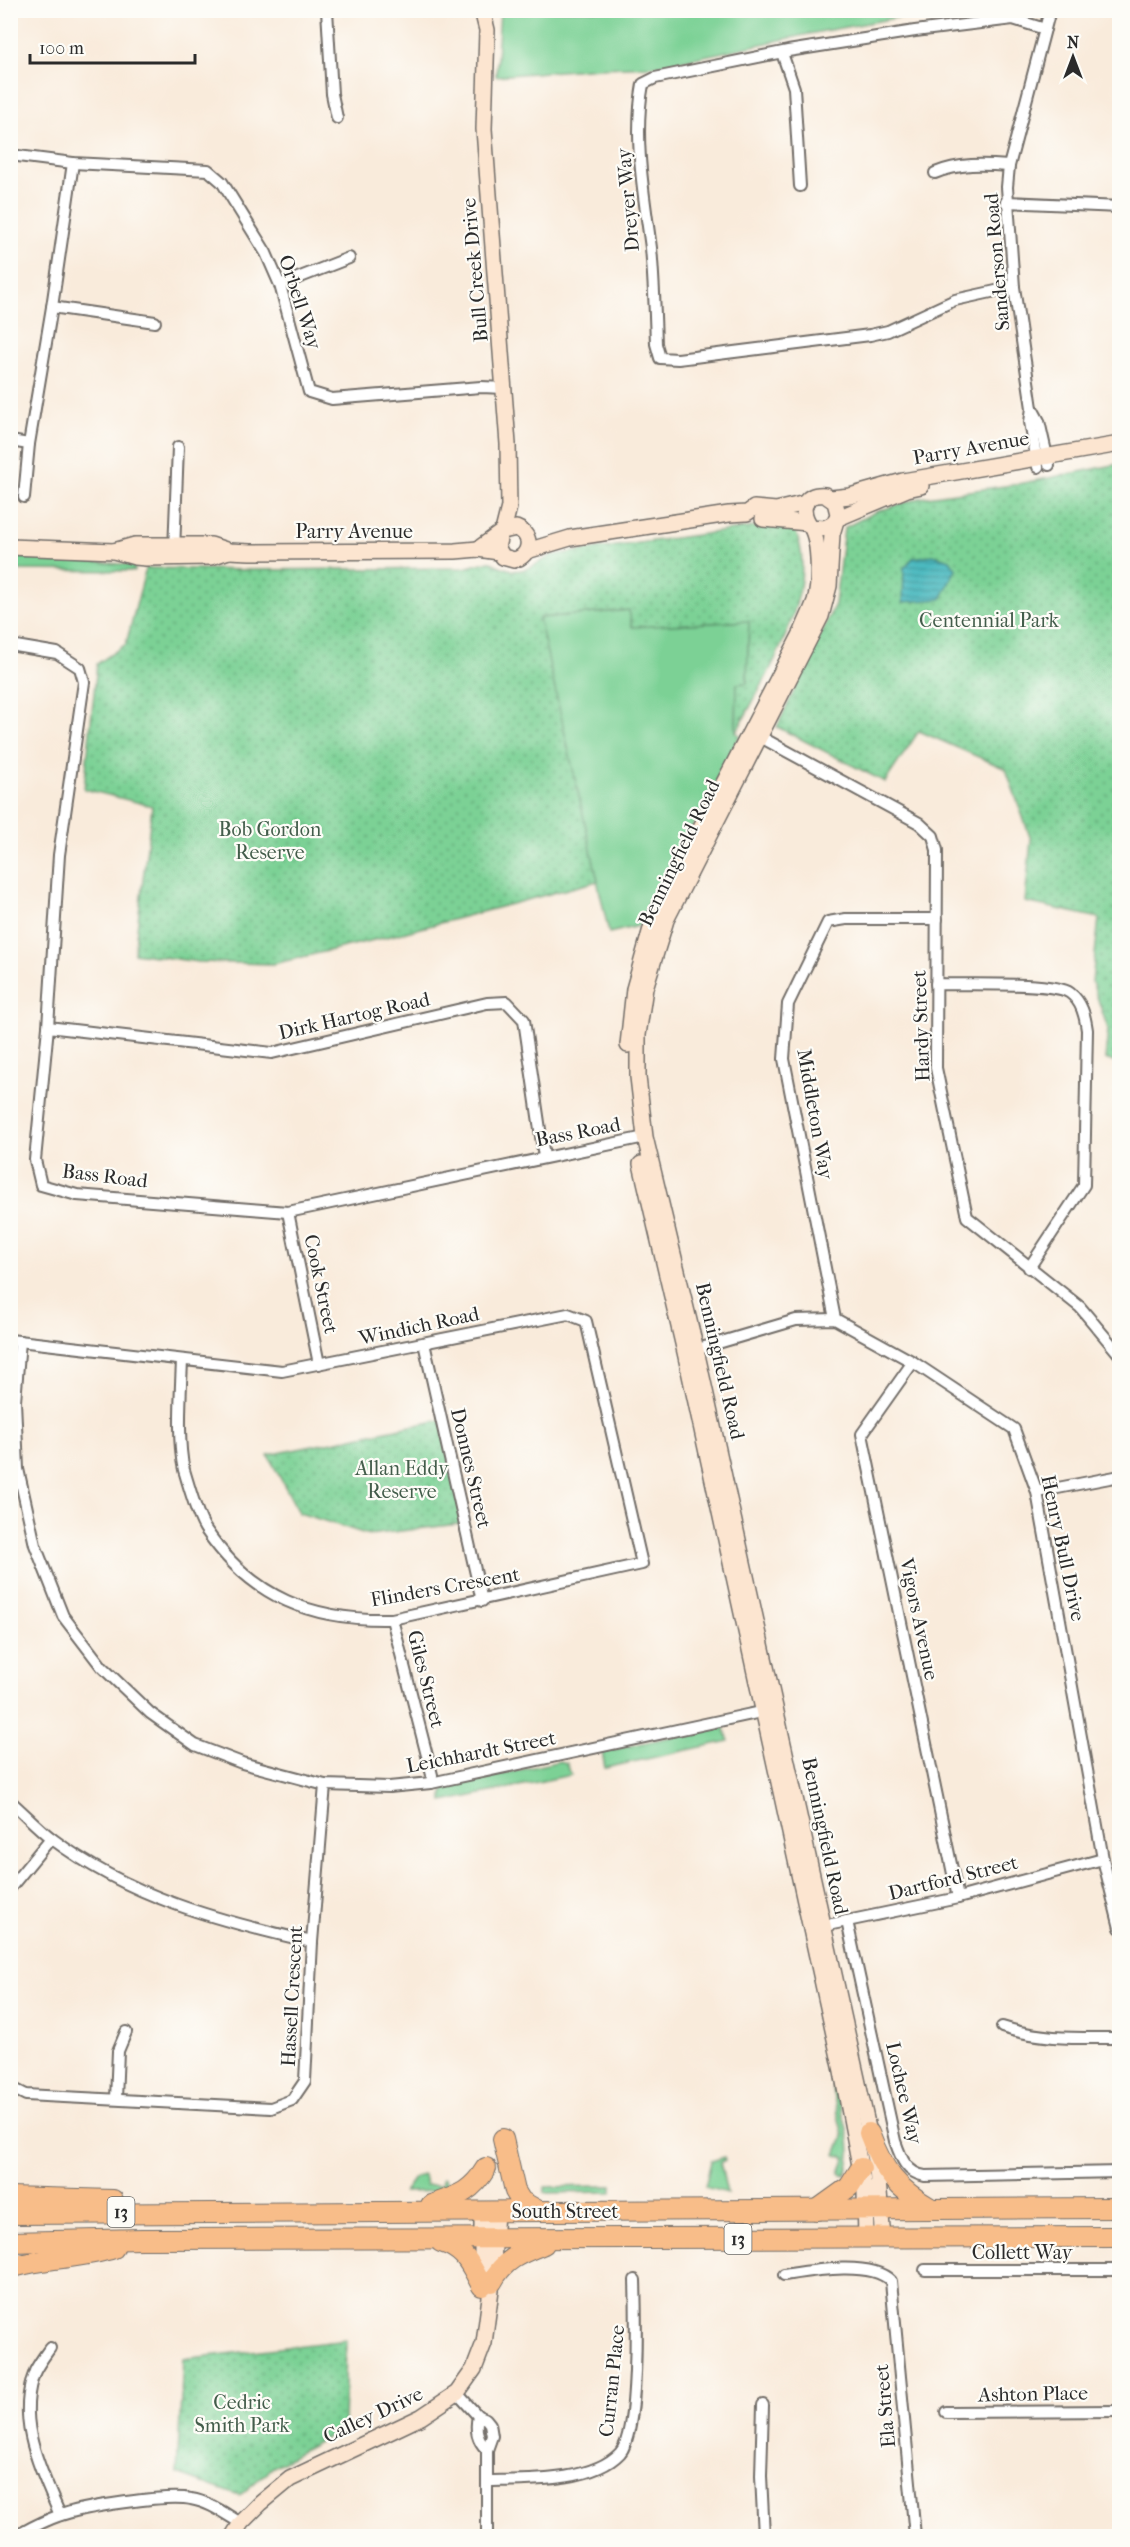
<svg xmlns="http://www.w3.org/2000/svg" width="1130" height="2547" viewBox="0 0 1130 2547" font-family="'IM FELL French Canon',serif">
<defs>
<pattern id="park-dots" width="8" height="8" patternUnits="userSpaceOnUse" patternTransform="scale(1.5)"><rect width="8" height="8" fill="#7bd195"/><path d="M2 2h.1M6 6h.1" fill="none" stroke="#65aa7a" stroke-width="1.8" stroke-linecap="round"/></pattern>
<pattern id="water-rules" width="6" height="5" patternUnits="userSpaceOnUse" patternTransform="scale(1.5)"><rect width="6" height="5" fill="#4bbac0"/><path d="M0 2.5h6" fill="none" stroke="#3f979c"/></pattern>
</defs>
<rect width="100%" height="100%" fill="#fdfcf7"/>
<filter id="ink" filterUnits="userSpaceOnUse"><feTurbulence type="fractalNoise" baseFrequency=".0167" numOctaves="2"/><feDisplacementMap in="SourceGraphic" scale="12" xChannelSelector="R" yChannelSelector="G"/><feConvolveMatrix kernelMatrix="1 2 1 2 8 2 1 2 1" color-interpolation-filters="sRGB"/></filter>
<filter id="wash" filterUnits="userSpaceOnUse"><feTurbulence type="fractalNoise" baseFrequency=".008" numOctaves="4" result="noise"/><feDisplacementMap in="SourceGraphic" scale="24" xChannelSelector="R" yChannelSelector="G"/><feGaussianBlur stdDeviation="1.35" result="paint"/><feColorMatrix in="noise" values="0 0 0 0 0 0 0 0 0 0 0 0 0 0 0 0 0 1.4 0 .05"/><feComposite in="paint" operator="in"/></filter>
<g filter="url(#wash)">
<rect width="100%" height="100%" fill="#f9ebdb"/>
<g fill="#7bd195" stroke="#537e60" stroke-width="1.5">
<polygon points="500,11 500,10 933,11 819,32 657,66 600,68 496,76"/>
<polygon points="11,556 134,565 135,571 11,570"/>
<polygon points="630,610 632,626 749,621 747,683 737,684 736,733 740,735 642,925 609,933 538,618"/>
<polygon points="720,1726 724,1727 729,1741 605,1768 602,1752"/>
<polygon points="560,1761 567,1763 571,1775 443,1802 443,1793 448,1786"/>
<path d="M 832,2089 L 837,2091 C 842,2115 858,2151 845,2175 L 840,2173 L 846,2157 L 836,2155 L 843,2136 Z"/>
<polygon points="725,2157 726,2160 720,2162 727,2193 705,2187 711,2161"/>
<polygon points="424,2175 426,2185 442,2185 443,2178 445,2178 447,2185 463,2182 446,2191 404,2192 415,2177"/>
<polygon points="612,2186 612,2192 545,2193 545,2187"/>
</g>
<g fill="url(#park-dots)" stroke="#537e60" stroke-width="1.5">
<polygon points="1119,464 1119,1064 1105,1059 1108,1029 1092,982 1099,918 1025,902 1031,840 1006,769 919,731 885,782 777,727 835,604 844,528 875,512 920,498 1018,484"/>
<path d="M 776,524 L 795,530 C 822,591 764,679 736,733 L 737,684 L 747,683 L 749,621 L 632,627 L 629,610 L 539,618 L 598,881 L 395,935 L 273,964 L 198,962 L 134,953 L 152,806 L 84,789 L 97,664 L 126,644 L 146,568 L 250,570 L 464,568 L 489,561 C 519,577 525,571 552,555 Z"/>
<polygon points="441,1420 465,1523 369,1535 299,1513 268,1455"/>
<polygon points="346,2340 344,2428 273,2467 239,2496 177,2474 183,2359"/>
</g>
<polygon fill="url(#water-rules)" stroke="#3b7276" stroke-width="1.5" points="933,555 950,560 956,569 941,599 903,602 904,568 913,558"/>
</g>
<g filter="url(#ink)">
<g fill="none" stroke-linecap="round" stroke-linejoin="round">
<g stroke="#736e69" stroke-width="14">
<g id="street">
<polyline points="327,10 332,94 337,118"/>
<polyline points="782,53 794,88 800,186"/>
<polyline points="10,155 73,163 208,170 222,182 266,253 280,285 309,392 332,399 481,387 505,388"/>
<path d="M 935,173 C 959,163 983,164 1009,166"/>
<polyline points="1006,202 1120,207"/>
<polyline points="280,285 349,258"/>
<path d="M 1014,287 L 955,300 L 888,331 L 870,335 L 678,359 L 660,358 L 656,344 C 655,312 654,280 651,248 C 644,195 633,138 643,84 L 655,78 L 788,51 L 915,31 L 1013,19 L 1045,29"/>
<polyline points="52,307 155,322"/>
<polyline points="1032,408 1039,421 1049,465"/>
<polyline points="10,441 29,444"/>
<polyline points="1038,467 1030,422 1032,408 1014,287 1007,187 1009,166 1050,10"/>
<polyline points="24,497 29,444 52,307 73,163"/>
<polyline points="174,551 178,447"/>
<polyline points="10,645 57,653 80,668 84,682 59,855 48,1027 35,1160 41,1185 77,1195 288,1212 645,1137"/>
<polyline points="755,734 919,823 933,836 937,850 936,1068 967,1217 1080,1307 1120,1355"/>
<path d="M 936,984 C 961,985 1054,981 1070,993 C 1082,1002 1085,1016 1087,1030 L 1084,1185 L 1029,1268"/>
<polyline points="48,1027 272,1053 487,1003 507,1002 524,1020 544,1157"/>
<polyline points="288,1212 319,1364"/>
<polyline points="835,1319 784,1059 788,1004 828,922 846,919 937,919"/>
<path d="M 10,1340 L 282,1371 L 568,1314 L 586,1321 L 642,1564 L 392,1619 C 312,1621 252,1598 206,1530 C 197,1517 189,1486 184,1470 C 177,1440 181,1391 182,1360"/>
<polyline points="20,1341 15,1401 18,1469 35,1545 63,1616 102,1667 150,1713 195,1745 242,1763 325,1785 389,1787 431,1783 770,1710"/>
<polyline points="424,1343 482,1601"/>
<polyline points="691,1351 796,1320 835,1319 913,1362 1014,1429 1037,1492 1103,1859 1120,1928"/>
<polyline points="913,1362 862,1434 958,1898"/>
<polyline points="1037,1492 1120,1476"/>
<polyline points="392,1619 432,1775 431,1783"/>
<path d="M 10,1801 C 24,1813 37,1827 51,1838 C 129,1897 219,1921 312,1942"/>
<polyline points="10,1888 51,1838"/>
<path d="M 847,1921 L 895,2141 C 901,2158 906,2173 925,2176 L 1120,2172"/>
<polyline points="818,1927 958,1898 1103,1859"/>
<path d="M 1002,2027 C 1041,2040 1080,2038 1120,2038"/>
<polyline points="10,2087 26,2095 271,2108 292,2100 305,2081 312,1942 325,1785"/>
<polyline points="116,2099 118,2051 126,2032"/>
<polyline points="925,2270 1120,2270"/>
<path d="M 784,2275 C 810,2271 871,2260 891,2281 L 915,2536"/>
<path d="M 50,2348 C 45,2355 39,2363 35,2371 C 15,2421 41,2470 60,2515"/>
<polyline points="457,2393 478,2416 486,2419 490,2424 492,2436 487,2450 487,2536"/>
<polyline points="763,2405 761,2476 764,2536"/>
<polyline points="946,2412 1120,2411"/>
<path d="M 478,2416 C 475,2430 477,2440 487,2450"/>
<path d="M 487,2481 C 525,2480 592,2483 620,2453 C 639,2432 636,2312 635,2280"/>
<path d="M 16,2536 C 29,2529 43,2521 58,2516 C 82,2507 167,2494 191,2499 C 210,2502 225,2514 241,2523"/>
</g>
</g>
<g stroke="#736e69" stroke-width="18">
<g id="secondary">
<polyline points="482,10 487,30 484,129 508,444 509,507 503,531"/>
<polyline points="831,498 850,496 903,481 1120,444"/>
<polyline points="763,519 808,523"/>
<polyline points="836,519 907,489 921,486"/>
<path d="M 835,523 L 825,528 L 811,527 C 800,512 801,493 825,495 L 835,502 L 838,514 L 832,534 L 829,586 L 821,616 L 666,920 L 645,988 L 638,1035 L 638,1077 L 645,1137 L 696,1350 L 877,2169 L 883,2239"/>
<polyline points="10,547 114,551 135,557 146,558 211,557 229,551"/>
<path d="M 478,549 L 503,531 L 516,528 C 534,535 531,556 514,560 L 503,557 L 497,547 L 500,535"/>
<polyline points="114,551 135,545 211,545 229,551 250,552 455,551 478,549 499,552"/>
<polyline points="527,551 570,538 729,514 747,513 754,508 776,510 806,503"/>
<path d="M 628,1045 L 634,989 L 654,918 L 802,632 C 806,622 811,612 815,601 C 820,585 820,542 811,527"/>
<polyline points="641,1164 685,1352 842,2071 865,2192 866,2239"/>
<polyline points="482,2210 482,2286"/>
<polyline points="233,2536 241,2523 261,2503 290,2479 421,2417 457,2393 474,2369 484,2343 492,2282 496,2210"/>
</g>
</g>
<g stroke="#736e69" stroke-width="22">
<g id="highway">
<path d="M 869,2133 C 883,2171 897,2189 932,2209"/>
<polyline points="503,2139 515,2191 521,2201 537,2210"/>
<polyline points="10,2197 113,2200"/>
<path d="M 431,2205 C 457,2196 471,2193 486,2168"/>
<polyline points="817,2210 849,2187 861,2168"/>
<polyline points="10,2214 1120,2208"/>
<polyline points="10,2242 142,2239 1120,2237"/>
<path d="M 441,2242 C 466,2250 470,2264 482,2286"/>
<path d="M 10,2268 C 44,2257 80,2259 114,2248"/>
<path d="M 492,2282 C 504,2259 521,2253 544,2244"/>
</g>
</g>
<use href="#street" stroke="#fff" stroke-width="10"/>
<use href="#secondary" stroke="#fce5d0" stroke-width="15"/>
<use href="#highway" stroke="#f8bd89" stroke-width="20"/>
</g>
</g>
<g text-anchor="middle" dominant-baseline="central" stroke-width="4.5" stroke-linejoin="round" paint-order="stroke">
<g fill="#fdfcf7" stroke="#6a6a68" stroke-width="1.5">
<rect x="107.5" y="2197" width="27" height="30" rx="4.5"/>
<rect x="724.5" y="2224" width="27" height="30" rx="4.5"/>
</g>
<g font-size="18" font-weight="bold" fill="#2b2b2b">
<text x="121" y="2212">13</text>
<text x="738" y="2239">13</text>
</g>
<g font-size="20" fill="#2b2b2b" stroke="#fdfcf7">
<text transform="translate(628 200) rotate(-95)">Dreyer Way</text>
<text transform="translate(997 262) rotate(-95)">Sanderson Road</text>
<text transform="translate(475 270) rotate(-95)">Bull Creek Drive</text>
<text transform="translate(300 302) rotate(72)">Orbell Way</text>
<text transform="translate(971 448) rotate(-10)">Parry Avenue</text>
<text x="354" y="531">Parry Avenue</text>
<text transform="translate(679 853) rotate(-64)">Benningfield Road</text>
<text transform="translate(354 1016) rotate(-13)">Dirk Hartog Road</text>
<text transform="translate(921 1026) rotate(-92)">Hardy Street</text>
<text transform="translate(815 1114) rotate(80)">Middleton Way</text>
<text transform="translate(578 1132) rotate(-11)">Bass Road</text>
<text transform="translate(105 1176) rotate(7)">Bass Road</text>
<text transform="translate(321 1284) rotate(78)">Cook Street</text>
<text transform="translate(419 1326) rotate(-12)">Windich Road</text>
<text transform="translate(720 1361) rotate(77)">Benningfield Road</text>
<text transform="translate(471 1468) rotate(77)">Donnes Street</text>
<text transform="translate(1063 1548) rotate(78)">Henry Bull Drive</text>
<text transform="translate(445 1587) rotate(-10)">Flinders Crescent</text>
<text transform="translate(919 1619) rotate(78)">Vigors Avenue</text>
<text transform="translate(426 1679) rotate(76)">Giles Street</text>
<text transform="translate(481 1752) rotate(-11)">Leichhardt Street</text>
<text transform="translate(825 1836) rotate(78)">Benningfield Road</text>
<text transform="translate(953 1878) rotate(-14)">Dartford Street</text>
<text transform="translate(292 1996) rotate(-87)">Hassell Crescent</text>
<text transform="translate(904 2093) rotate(77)">Lochee Way</text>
<text x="565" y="2211">South Street</text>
<text x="1022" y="2252">Collett Way</text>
<text transform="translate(612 2381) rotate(-84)">Curran Place</text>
<text transform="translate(1033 2394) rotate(-1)">Ashton Place</text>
<text transform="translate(885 2406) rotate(-95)">Ela Street</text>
<text transform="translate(373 2415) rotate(-25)">Calley Drive</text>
</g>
<g font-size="20" fill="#435d4b" stroke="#fdfcf7">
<text x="989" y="620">Centennial Park</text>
<text x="270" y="829">Bob Gordon<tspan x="270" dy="23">Reserve</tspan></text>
<text x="402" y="1468">Allan Eddy<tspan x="402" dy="23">Reserve</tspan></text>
<text x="242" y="2402">Cedric<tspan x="242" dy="23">Smith Park</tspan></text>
</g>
</g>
<rect width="1130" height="2547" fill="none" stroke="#fdfcf7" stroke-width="36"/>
<g transform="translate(1073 57)" stroke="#fdfcf7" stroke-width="4.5" paint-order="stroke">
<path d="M0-4.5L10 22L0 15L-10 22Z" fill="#2b2b2b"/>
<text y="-9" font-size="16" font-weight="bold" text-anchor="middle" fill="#2b2b2b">N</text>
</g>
<path d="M30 54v9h165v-9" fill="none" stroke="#2b2b2b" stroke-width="3"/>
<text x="39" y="54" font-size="18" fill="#2b2b2b" stroke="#fdfcf7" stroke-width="4.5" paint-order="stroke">100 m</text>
</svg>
